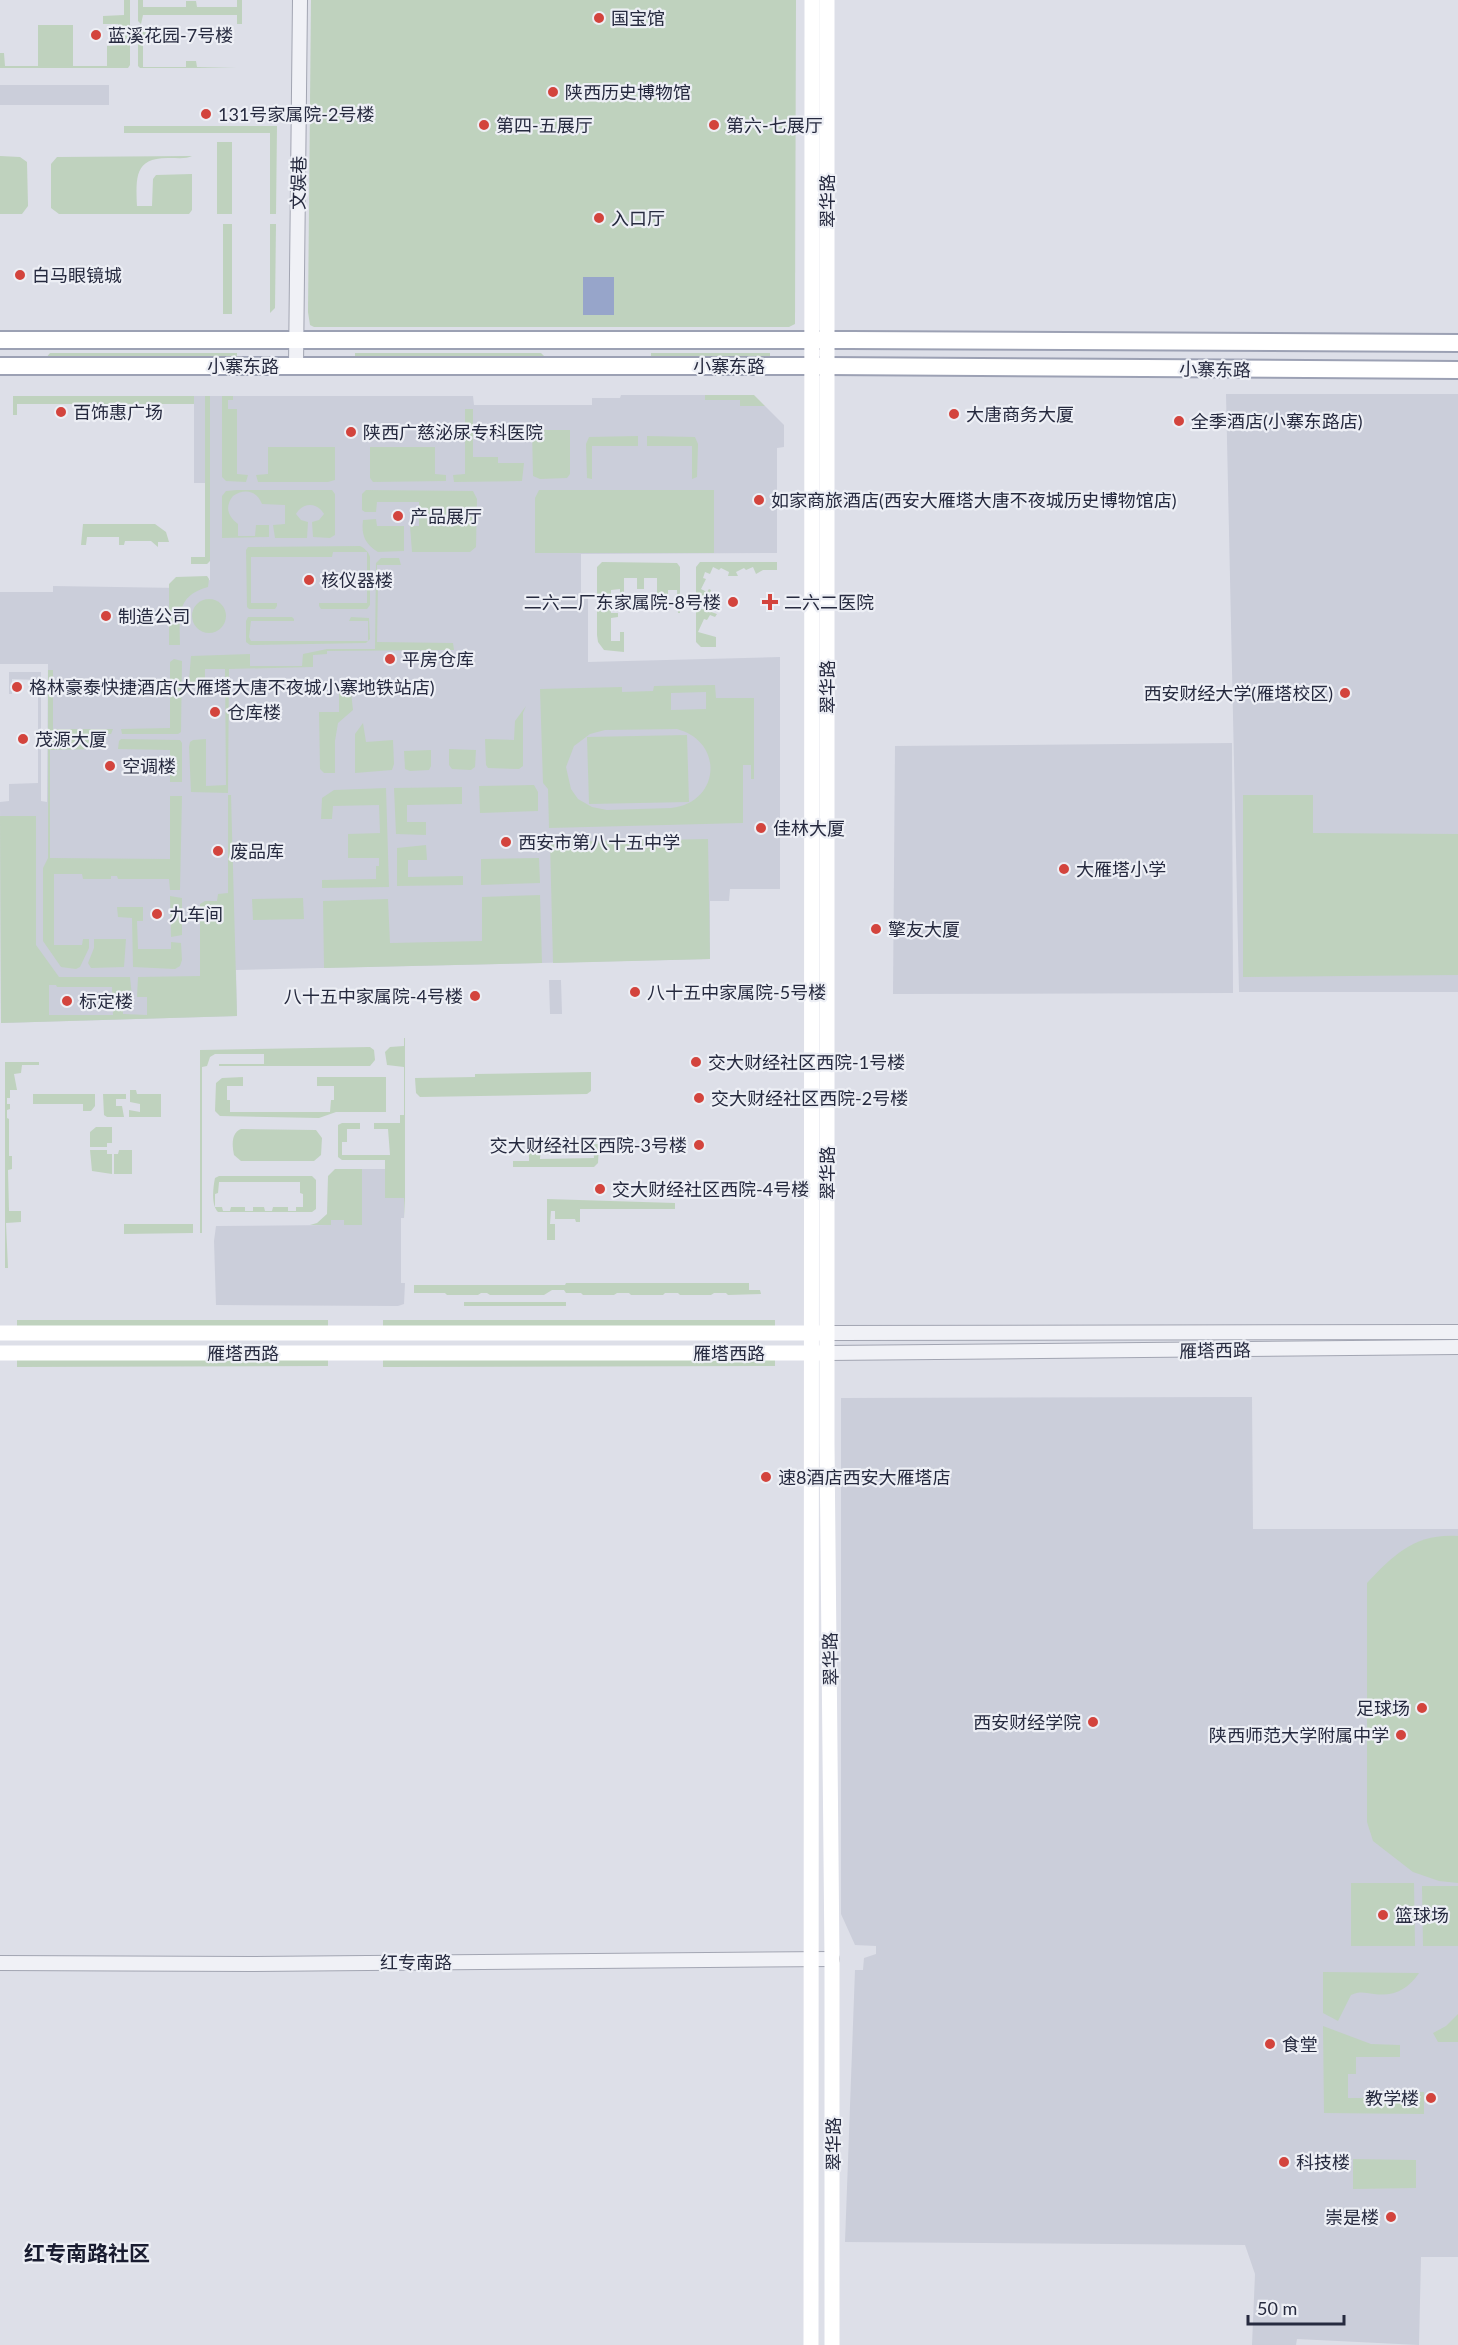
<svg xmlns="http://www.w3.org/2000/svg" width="1458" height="2345" viewBox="0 0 1458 2345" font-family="Lato,'Noto Sans SC',sans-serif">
<rect width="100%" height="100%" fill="#dddfe8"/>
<g fill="#cbceda">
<rect x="0" y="85" width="109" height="20"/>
<polygon points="1226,394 1458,394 1458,992 1239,992"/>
<polygon points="621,395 705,395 705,400 740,400 741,406 765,406 784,425 784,447 777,448 777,553 581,554 581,592 588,593 588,662 780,657 780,889 730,889 729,901 710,901 710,959 236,970 237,1016 1,1023 0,802 9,801 9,784 38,783 38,680 12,679 12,694 9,694 9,672 41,672 41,801 47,802 48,664 0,664 0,592 53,592 53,586 180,588 210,580 210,483 194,483 194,396 473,396 474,405 592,405 592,398 620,398"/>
<polygon points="1232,743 1233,993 893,994 895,746"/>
<polygon points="549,980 561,980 562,1014 550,1014"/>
<polygon points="362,1169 385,1169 385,1174 404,1174 404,1218 401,1218 401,1283 405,1283 404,1304 398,1306 216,1305 214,1241 216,1226 331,1225 331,1220 344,1220 344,1225 362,1225"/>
<polygon points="1252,1397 1253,1529 1458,1529 1458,2257 1421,2257 1419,2345 1297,2339 1296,2345 1252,2345 1255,2274 1245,2245 845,2242 855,1970 863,1970 864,1958 876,1954 876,1946 855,1945 841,1914 841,1398"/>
</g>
<g fill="#bfd2be" fill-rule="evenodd">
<polygon points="124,0 130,0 130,65 128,68 0,68 0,53 4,53 5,66 38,66 38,25 73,25 73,66 107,66 107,46 118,45 118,24 103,24 103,16 124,15"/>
<polygon points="138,0 143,0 143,7 186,7 186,1 196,1 197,7 237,7 237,0 242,0 242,24 237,24 237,15 143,15 141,24 138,21"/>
<polygon points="311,0 796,0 795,324 789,327 314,327 310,325 308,312"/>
<polygon points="141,31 164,31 164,38 143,38 143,67 186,67 186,61 196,61 197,67 237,68 140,68 138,66 138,34"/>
<polygon points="124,126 277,126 276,214 270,214 270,133 124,133"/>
<rect x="217" y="142" width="15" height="72"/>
<polygon points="0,156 20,157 27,162 28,206 22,214 0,214"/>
<path d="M 192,156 C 187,159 178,158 170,158 C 134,157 136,177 137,206 L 152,206 L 153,179 L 156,175 L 192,174 L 192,210 L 189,214 L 59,214 L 51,208 L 51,164 L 57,157 Z"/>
<rect x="223" y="224" width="9" height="90"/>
<polygon points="270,224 276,224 275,308 270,313"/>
<polygon points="50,353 237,353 237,362 46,358"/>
<polygon points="355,353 541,353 545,357 544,360 355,362"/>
<rect x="651" y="353" width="119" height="4"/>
<polygon points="705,395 754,395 765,406 740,406 740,400 705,400"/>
<polygon points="13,396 194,396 194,404 17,404 17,415 13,415"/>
<polygon points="205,396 210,396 210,561 207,564 191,564 191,557 205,557"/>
<polygon points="222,396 233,396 233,400 228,400 228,409 237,409 237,474 248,475 246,482 226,481 222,477"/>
<polygon points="465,409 473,409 473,457 498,457 498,463 524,463 522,481 454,482 453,475 465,474"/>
<polygon points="532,430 570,430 570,474 567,478 540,479 533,476"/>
<polygon points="638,436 638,446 592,446 592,479 587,478 586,444 589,437"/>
<polygon points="647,436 695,437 698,444 697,477 692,479 692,446 647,446"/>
<polygon points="268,447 335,447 335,480 328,482 258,482 256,475 268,474"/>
<polygon points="370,447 435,447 435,474 446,475 446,481 373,482 370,478"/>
<path d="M 237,490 L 332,490 L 335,494 L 335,535 L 330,538 L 313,537 L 312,522 L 319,520 L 324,514 C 317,502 303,502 296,514 L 301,520 L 308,522 L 307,538 L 275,538 L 273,525 L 285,524 L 285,505 L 262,504 C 257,491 245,488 233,496 C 225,506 227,516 238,524 L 238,536 L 255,536 L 256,525 L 269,525 L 269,537 L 222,538 L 222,496 L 226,491 Z"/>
<polygon points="366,490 473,491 477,499 476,547 470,552 412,552 410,526 419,526 419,502 377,502 376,512 365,512 362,510 362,494"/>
<polygon points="539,490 714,490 714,553 535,553 535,498"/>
<path d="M 376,519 L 377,526 L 404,526 L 404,551 L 378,552 C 365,544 361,535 363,520 Z"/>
<polygon points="83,524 155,524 166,532 169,542 158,542 158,547 151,541 125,541 124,545 119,545 119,537 87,537 86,545 81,545"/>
<path d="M 360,546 C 364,548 369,552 370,557 L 370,605 L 367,609 L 321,609 L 319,606 L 319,603 L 367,603 L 367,552 L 333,552 L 332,557 L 251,557 L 251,603 L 277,603 L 277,606 L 275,609 L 249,609 L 247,607 L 246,550 L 248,547 Z"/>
<polygon points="381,558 399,558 401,565 377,565 377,584 378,584 377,642 453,643 454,650 327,651 327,654 313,655 313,667 229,669 228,793 191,792 189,747 190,742 193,740 206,739 206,786 226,785 225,669 205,669 205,684 192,684 189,680 191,656 250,654 250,666 302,666 303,654 327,649 375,649 376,563"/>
<polygon points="602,562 677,563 680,567 680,613 678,613 677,590 668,590 668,594 662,594 662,598 657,598 657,578 644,578 644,589 637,589 637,578 624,578 624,598 620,598 620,589 611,590 611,613 618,613 618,617 611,618 611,641 620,641 620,632 624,632 624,652 604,650 598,642 597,635 597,567"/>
<polygon points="700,562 777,562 777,570 763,570 756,574 753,567 746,570 744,568 736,572 738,576 728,576 729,572 721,568 719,570 713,567 710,574 705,572 703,578 706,579 701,589 707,592 709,589 711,590 709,596 705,595 699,608 717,614 715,617 710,615 707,620 704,619 698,632 716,637 716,647 701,647 696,642 696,567"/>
<path d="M 176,577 L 207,576 L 209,579 L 208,587 C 175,596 180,617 180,645 L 169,645 L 169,584 Z"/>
<circle cx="209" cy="616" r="17"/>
<polygon points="248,617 292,617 294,619 294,621 251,621 249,637 251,641 368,641 368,621 349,621 351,617 369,618 370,639 366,643 250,645 246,642 246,621"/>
<polygon points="174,659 182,661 181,732 178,734 122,734 121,729 170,728 170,662"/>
<polygon points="48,670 53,670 53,729 113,729 111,734 87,734 87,739 99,741 99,749 50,750 50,858 170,859 170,796 182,796 180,890 170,890 169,879 118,879 117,876 111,876 111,879 83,879 82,874 54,874 54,945 82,945 83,939 89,939 89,948 80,967 76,969 61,967 43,941 43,868 48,858"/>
<path d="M 715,685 L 716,698 L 754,698 L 754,779 L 751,779 L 751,765 L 743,765 L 743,823 L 549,828 L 548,789 L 543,783 L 540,689 L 622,687 L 622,692 L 653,691 L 654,686 ZM 706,692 L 706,709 L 671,710 L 671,693 ZM 677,729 C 725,742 720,803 671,808 L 607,810 L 592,807 L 578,799 L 571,789 L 566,767 L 574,746 L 590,734 L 605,730 Z"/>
<polygon points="339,692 351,692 353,710 338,723 335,741 335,773 324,773 320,769 319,712 339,712"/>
<polygon points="526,706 523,713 523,766 519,769 488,768 486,765 485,739 514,740 515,721"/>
<polygon points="363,723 366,742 393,740 394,764 392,770 355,773 355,734"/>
<polygon points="687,735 689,802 589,804 587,737"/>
<polygon points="121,739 180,740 182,743 182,782 170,782 170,750 118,749 119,741"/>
<polygon points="449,749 476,750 475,767 471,770 452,769 449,765"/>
<polygon points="431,750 431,766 429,770 410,771 405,769 404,751"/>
<polygon points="534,785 538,792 538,811 480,813 479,786"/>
<polygon points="462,787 462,804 407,805 407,822 426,822 426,835 396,834 394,788"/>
<polygon points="386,788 389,887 322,888 322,880 376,879 376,866 379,866 379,858 348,858 348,834 380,833 379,805 333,806 332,819 321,819 322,798 334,790"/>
<path d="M 228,795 L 231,795 L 237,1016 L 1,1023 L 0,816 L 36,816 L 36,945 L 59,977 L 130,977 L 132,997 L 123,997 L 123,1014 L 147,1015 L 147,997 L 137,997 L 138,977 L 200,976 L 200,904 L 205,901 L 217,901 L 218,894 L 228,893 ZM 49,985 L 56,985 L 57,987 L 112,987 L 113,1015 L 49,1015 Z"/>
<polygon points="1243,795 1313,795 1313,833 1458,834 1458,975 1243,977"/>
<polygon points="708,839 710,959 553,963 550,842"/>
<polygon points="426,845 427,860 408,860 408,877 463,876 463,885 397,886 397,848"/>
<polygon points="539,858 540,883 481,885 481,859"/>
<polygon points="540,895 542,963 324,968 323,901 388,899 390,943 482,941 482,897"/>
<polygon points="170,896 182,898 182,935 171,937"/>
<polygon points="303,898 304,919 253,920 252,899"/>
<polygon points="117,907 143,907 143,921 137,921 138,949 171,949 171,942 181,943 182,960 180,966 175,969 133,967 132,918 118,917"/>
<polygon points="94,939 126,939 124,967 91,968 88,963 94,948"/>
<polygon points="404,1038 405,1038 405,1218 404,1198 385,1198 385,1160 342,1160 338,1157 338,1125 342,1123 360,1123 360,1129 347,1129 347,1142 342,1142 342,1155 390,1155 388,1129 374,1129 374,1123 400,1123 400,1115 404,1115 404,1067 387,1065 385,1052 390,1047 404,1046"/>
<polygon points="370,1047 374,1050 375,1060 370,1066 219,1066 219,1064 264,1064 264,1054 215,1054 210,1057 207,1066 202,1067 202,1233 200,1233 200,1050"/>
<polygon points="5,1062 39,1062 39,1065 22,1065 21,1073 14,1074 17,1090 10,1090 10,1098 7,1098 7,1104 10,1104 10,1109 7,1110 7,1118 9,1119 9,1156 12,1156 12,1169 8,1170 9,1211 21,1211 21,1222 6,1223 8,1268 5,1268"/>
<polygon points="591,1072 591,1091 587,1094 420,1097 416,1093 415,1078 475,1077 475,1074"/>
<polygon points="243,1077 243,1086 227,1086 227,1100 230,1100 230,1112 330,1112 331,1100 334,1100 334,1086 317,1086 317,1077 386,1077 386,1112 336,1112 319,1118 220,1116 215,1111 216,1083 222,1078"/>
<polygon points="130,1090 136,1090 137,1094 161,1094 161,1117 129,1117 129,1110 140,1112 140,1104 130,1102"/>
<polygon points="33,1094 95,1094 95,1106 91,1111 83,1111 83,1104 33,1104"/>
<polygon points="103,1094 126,1094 126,1099 116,1099 116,1106 122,1106 124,1117 107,1117 104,1115"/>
<polygon points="96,1127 112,1127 112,1143 107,1143 107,1147 90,1147 90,1132"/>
<path d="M 241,1129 L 316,1130 L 322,1138 L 321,1155 L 314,1161 L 241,1161 L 234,1155 C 232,1145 231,1133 241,1129 Z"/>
<path d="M 529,1144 L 599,1144 L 598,1163 L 594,1167 L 513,1167 L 513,1161 L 529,1161 ZM 593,1146 L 594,1158 L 540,1159 L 541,1147 Z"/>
<polygon points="90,1150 107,1150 107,1154 112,1154 112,1174 92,1171"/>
<polygon points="119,1150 132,1150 132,1174 114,1174 114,1154 118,1154"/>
<polygon points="335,1169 362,1169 362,1225 344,1225 344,1220 331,1220 331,1225 310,1225 317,1223 327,1214 328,1176"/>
<path d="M 219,1176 L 312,1176 L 316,1180 L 316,1209 L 312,1212 L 218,1212 C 211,1205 213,1188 215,1178 ZM 219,1182 L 300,1182 L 300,1193 L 303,1194 L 303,1207 L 296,1207 L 296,1211 L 288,1211 L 288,1207 L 273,1207 L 272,1211 L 265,1211 L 264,1207 L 253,1207 L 253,1211 L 245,1211 L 245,1207 L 231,1207 L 230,1211 L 223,1211 L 222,1207 L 215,1207 L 215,1194 L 218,1193 Z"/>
<polygon points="547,1199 675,1203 675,1209 580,1209 580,1222 576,1222 575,1219 555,1219 555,1211 551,1211 550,1224 555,1224 555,1240 547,1240"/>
<polygon points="124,1224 193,1224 193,1233 124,1234"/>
<polygon points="566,1283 749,1283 749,1290 760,1290 761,1294 728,1295 726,1293 714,1293 711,1295 680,1295 678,1293 665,1293 663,1295 631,1295 629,1293 617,1293 614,1295 583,1295 581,1293 566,1293 564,1290 552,1290 544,1295 490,1295 487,1293 481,1293 478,1295 447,1295 445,1293 414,1293 414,1285 565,1285"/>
<rect x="464" y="1302" width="102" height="4"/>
<rect x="17" y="1320" width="311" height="8"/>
<rect x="383" y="1320" width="392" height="8"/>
<polygon points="17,1358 328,1358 328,1366 17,1367"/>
<polygon points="383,1358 775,1358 775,1366 383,1367"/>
<path d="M 1458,1536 L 1458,1883 L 1439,1881 L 1413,1872 L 1373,1841 L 1367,1822 L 1367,1583 C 1394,1554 1416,1533 1458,1536 Z"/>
<polygon points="1351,1883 1414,1883 1415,1946 1351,1946"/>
<polygon points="1422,1886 1458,1886 1458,1946 1423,1946"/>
<path d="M 1323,1972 L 1419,1973 C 1408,1989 1394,1997 1374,1994 C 1364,1993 1361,1991 1351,1995 L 1338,2021 L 1323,2013 Z"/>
<polygon points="1458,2014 1458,2042 1438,2042 1433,2033 1446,2026"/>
<polygon points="1323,2026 1371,2044 1400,2045 1400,2057 1356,2057 1356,2074 1348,2074 1348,2098 1374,2098 1379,2091 1424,2092 1424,2114 1324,2113"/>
<polygon points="1353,2159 1416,2160 1416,2188 1353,2189"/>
</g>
<rect fill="#97a5ca" x="583" y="277" width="31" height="38"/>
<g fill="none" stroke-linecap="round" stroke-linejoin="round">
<g stroke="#a2a5b2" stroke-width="16">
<g id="tertiary">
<polyline points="296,366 300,0"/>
<polyline points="827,1333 1458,1332"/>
<polyline points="827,1353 1458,1347"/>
<polyline points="0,1963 249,1964 832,1959"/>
</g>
</g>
<g stroke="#9ca1b4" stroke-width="20">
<g id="primary">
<polyline points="0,340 849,340 1458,343"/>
<polyline points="0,366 827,366 1458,370"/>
</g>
</g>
<use href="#tertiary" stroke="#f0f1f6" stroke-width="14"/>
<g stroke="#fff" stroke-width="15">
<polyline points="827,0 827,1443 832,1959 832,2345"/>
<polyline points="0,1333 821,1333"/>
<polyline points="0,1353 822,1353"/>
<polyline points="811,2345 812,0"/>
</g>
<use href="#primary" stroke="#fff" stroke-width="16"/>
</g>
<g fill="#d3443d" stroke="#edeff5" stroke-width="2">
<circle cx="599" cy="18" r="6"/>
<circle cx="96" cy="35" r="6"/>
<circle cx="553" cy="92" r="6"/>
<circle cx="206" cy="114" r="6"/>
<circle cx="484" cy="125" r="6"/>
<circle cx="714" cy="125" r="6"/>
<circle cx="599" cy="218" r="6"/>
<circle cx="20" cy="275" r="6"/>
<circle cx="61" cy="412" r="6"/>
<circle cx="954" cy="414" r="6"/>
<circle cx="1179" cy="421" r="6"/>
<circle cx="351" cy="432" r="6"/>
<circle cx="759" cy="500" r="6"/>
<circle cx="398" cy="516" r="6"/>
<circle cx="309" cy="580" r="6"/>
<circle cx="733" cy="602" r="6"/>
<path d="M767 593h6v6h6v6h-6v6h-6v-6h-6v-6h6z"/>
<circle cx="106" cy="616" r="6"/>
<circle cx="390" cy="659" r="6"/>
<circle cx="17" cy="687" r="6"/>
<circle cx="1345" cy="693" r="6"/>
<circle cx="215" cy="712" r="6"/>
<circle cx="23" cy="739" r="6"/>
<circle cx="110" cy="766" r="6"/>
<circle cx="761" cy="828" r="6"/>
<circle cx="506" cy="842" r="6"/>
<circle cx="218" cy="851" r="6"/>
<circle cx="1064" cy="869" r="6"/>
<circle cx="157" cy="914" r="6"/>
<circle cx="876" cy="929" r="6"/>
<circle cx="635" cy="992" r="6"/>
<circle cx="475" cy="996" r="6"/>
<circle cx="67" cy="1001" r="6"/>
<circle cx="696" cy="1062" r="6"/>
<circle cx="699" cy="1098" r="6"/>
<circle cx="699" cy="1145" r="6"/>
<circle cx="600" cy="1189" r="6"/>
<circle cx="766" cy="1477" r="6"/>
<circle cx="1422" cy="1708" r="6"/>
<circle cx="1093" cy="1722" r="6"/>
<circle cx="1401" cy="1735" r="6"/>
<circle cx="1383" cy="1915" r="6"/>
<circle cx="1270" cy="2044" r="6"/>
<circle cx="1431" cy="2098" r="6"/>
<circle cx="1284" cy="2162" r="6"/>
<circle cx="1391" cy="2217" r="6"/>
</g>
<g text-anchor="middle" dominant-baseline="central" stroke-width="4.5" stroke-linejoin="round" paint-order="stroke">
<g font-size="18" fill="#262a3f" stroke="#edeff5" text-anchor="start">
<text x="611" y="18">国宝馆</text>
<text x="108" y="35">蓝溪花园-7号楼</text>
<text x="565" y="92">陕西历史博物馆</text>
<text x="218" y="114">131号家属院-2号楼</text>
<text x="496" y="125">第四-五展厅</text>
<text x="726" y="125">第六-七展厅</text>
<text x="611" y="218">入口厅</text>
<text x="32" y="275">白马眼镜城</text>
<text x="73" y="412">百饰惠广场</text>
<text x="966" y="414">大唐商务大厦</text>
<text x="1191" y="421">全季酒店(小寨东路店)</text>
<text x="363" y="432">陕西广慈泌尿专科医院</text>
<text x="771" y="500">如家商旅酒店(西安大雁塔大唐不夜城历史博物馆店)</text>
<text x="410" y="516">产品展厅</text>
<text x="321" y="580">核仪器楼</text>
<text x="721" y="602" text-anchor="end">二六二厂东家属院-8号楼</text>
<text x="784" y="602">二六二医院</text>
<text x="118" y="616">制造公司</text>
<text x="402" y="659">平房仓库</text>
<text x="29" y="687">格林豪泰快捷酒店(大雁塔大唐不夜城小寨地铁站店)</text>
<text x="1333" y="693" text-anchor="end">西安财经大学(雁塔校区)</text>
<text x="227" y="712">仓库楼</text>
<text x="35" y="739">茂源大厦</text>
<text x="122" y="766">空调楼</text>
<text x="773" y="828">佳林大厦</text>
<text x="518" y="842">西安市第八十五中学</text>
<text x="230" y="851">废品库</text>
<text x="1076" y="869">大雁塔小学</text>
<text x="169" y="914">九车间</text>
<text x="888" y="929">擎友大厦</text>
<text x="647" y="992">八十五中家属院-5号楼</text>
<text x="463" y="996" text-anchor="end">八十五中家属院-4号楼</text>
<text x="79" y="1001">标定楼</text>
<text x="708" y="1062">交大财经社区西院-1号楼</text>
<text x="711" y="1098">交大财经社区西院-2号楼</text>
<text x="687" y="1145" text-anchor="end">交大财经社区西院-3号楼</text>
<text x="612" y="1189">交大财经社区西院-4号楼</text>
<text x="778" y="1477">速8酒店西安大雁塔店</text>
<text x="1410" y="1708" text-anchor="end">足球场</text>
<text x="1081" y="1722" text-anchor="end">西安财经学院</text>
<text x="1389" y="1735" text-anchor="end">陕西师范大学附属中学</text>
<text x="1395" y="1915">篮球场</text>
<text x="1282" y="2044">食堂</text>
<text x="1419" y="2098" text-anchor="end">教学楼</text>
<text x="1296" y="2162">科技楼</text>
<text x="1379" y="2217" text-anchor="end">崇是楼</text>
</g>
<g font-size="18" fill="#262a3f" stroke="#edeff5">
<text transform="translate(298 183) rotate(-89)">文娱巷</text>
<text transform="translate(827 201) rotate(-90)">翠华路</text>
<text x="243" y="366">小寨东路</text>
<text x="729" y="366">小寨东路</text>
<text transform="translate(1215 369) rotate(1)">小寨东路</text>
<text transform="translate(827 687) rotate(-90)">翠华路</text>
<text transform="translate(827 1173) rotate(-90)">翠华路</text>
<text transform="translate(1215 1350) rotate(-1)">雁塔西路</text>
<text x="243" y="1353">雁塔西路</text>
<text x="729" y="1353">雁塔西路</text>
<text transform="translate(830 1659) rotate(-91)">翠华路</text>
<text x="416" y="1962">红专南路</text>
<text transform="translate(833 2144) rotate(-90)">翠华路</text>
</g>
<g font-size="21" font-weight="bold" fill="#191c30" stroke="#edeff5">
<text x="87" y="2252">红专南路社区</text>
</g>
</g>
<path d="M1248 2315v9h96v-9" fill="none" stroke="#262a3f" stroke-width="3"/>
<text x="1257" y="2315" font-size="18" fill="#262a3f" stroke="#edeff5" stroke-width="4.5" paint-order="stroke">50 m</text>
</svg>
